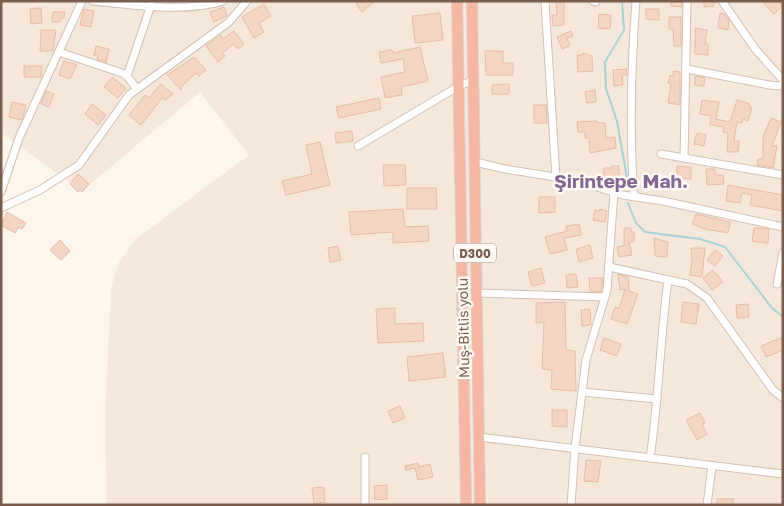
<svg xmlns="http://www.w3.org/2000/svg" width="784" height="506" viewBox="0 0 784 506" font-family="'Golos Text',sans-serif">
<rect width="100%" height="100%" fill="#fdf6ec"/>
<polygon fill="#f5e8da" points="1,1 783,1 783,505 107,505 105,420 111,288 119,262 136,239 249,155 200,92 82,191 1,133"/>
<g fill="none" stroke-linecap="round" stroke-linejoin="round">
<g stroke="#a5d3da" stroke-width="2">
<polyline points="622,1 624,30 605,62 606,89 617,121 628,184"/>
<polyline points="628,203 636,223 645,232 700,239 725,247 772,308 783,317"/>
</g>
</g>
<g fill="#f3d5c3" stroke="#e6bba3">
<polygon points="359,1 375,1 362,12 356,4"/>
<polygon points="564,1 564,25 553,26 552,15 557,15 556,2"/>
<polygon points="671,1 682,1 682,7 671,6"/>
<polygon points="704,1 714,1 714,6 704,7"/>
<polygon points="762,1 781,1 783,5 774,14"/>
<polygon points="264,4 271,16 259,23 264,32 254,38 242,17"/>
<polygon points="224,7 227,16 214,22 210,12"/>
<polygon points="41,8 42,23 31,24 30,9"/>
<polygon points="84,9 94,11 91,27 80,25"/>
<polygon points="646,9 659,9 659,20 646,19"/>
<polygon points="53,12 65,12 64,18 61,18 60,22 52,22"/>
<polygon points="440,13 443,40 415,43 412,16"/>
<polygon points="720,13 724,14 729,20 728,30 718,28"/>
<polygon points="599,14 611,15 610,29 598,28"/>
<polygon points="669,17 681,17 681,46 674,46 673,29 669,29"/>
<polygon points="695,28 707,30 705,44 708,44 708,55 695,54"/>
<polygon points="41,30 56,30 53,51 40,51"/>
<polygon points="234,31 244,44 238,49 233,44 223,53 225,56 218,62 206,46 221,35 223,39"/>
<polygon points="571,31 573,36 567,38 570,46 562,49 557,37"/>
<polygon points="96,46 109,49 106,62 97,59 98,56 94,55"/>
<polygon points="420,47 428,81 401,87 402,95 385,98 381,77 405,72 403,59 381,63 379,52 392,50 393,53"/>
<polygon points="485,51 503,51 503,63 513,63 513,75 486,75"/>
<polygon points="583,53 592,56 593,71 578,72 577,55 583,55"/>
<polygon points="194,57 206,70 199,76 196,73 181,87 181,90 167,75"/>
<polygon points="64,61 77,65 70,79 59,75"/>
<polygon points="24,66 42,66 41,77 24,77"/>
<polygon points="626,69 627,75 622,75 623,85 614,86 613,70"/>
<polygon points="673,71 680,72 680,105 668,103 671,84 668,83 670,75 673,76"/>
<polygon points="695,76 705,78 704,86 695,85"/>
<polygon points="112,77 126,88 118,98 104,87"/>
<polygon points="161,84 173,94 165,100 162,98 141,125 129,115 145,95 149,98"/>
<polygon points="509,84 509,94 492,94 492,85"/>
<polygon points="595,90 596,102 587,103 585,92"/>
<polygon points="46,91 54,94 49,107 41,104"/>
<polygon points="379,98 381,109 339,118 336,107"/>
<polygon points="702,100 719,102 716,119 730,122 737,100 750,104 749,107 752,108 748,121 743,119 742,123 737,122 734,141 739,141 738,152 727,152 728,133 723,132 724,127 710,125 711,116 700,114"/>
<polygon points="12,102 26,105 22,120 9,117"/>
<polygon points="92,104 106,115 98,125 85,114"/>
<polygon points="534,105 546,105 547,123 534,123"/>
<polygon points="771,118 781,122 772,146 777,146 773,168 757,165 758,159 763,159 763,137"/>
<polygon points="597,121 597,123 605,123 606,138 615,137 616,148 590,153 589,138 585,138 585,132 578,132 577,122"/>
<polygon points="352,131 353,141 336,143 335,133"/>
<polygon points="697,133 706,135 704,146 694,144"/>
<polygon points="320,142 330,185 286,195 282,181 312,174 306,145"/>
<polygon points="383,165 405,165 406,185 384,186"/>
<polygon points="612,166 619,166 619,181 603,180 604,168 612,168"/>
<polygon points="677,166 691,167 691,179 677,178"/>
<polygon points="706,169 715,169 715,175 723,175 724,184 707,185"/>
<polygon points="78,174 89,184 82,192 80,190 78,192 70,184"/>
<polygon points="728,185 783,195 783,211 750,205 752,195 742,193 740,203 726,201"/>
<polygon points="407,188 436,188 437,209 407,209"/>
<polygon points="539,197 555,197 555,212 539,213"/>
<polygon points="403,209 405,227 428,226 429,241 393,243 393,232 351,235 349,212"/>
<polygon points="600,209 607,211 605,222 593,220 595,210 600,211"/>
<polygon points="7,212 26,223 22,229 19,227 15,233 1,225"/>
<polygon points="696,214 730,222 728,233 705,229 692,224"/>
<polygon points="579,224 581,235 564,238 567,250 550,254 545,237 567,231 566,226"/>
<polygon points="624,228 631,228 631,232 634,232 634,242 629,242 632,255 619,257 617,247 624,246"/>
<polygon points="754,228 769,229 768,243 752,241"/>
<polygon points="654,238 668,242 667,257 655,256"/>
<polygon points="60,240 70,251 61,260 50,250"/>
<polygon points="590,245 593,258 579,262 576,249"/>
<polygon points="338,246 341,260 330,262 328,248"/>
<polygon points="691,248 705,248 702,277 690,275 692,260"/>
<polygon points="715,250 723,256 715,266 707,260"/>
<polygon points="541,268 545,283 532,286 528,272"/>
<polygon points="713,270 723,282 712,290 703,278"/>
<polygon points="576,274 578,287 567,288 566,275"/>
<polygon points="618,274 628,277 629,291 638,294 627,324 611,319 615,307 619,308 625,289 620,290"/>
<polygon points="589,278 603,278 601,292 590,291"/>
<polygon points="565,302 566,350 575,351 576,391 551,389 552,370 542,369 544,322 536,323 536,303"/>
<polygon points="683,302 699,304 696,324 681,322"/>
<polygon points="748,304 749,317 737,318 736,305"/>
<polygon points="395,308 395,324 423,323 424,341 378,343 376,309"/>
<polygon points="590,309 591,325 582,326 581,310"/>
<polygon points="783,337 783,350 766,357 761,346"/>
<polygon points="604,338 621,344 617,356 600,350"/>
<polygon points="443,353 446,377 409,381 407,357"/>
<polygon points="400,406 405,418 393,423 388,411"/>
<polygon points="552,410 567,410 567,427 552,426"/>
<polygon points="700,413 705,423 702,424 707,434 697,440 686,420"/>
<polygon points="586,460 601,461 598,482 584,481"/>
<polygon points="418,463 419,467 430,464 433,477 418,480 415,468 406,470 405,466"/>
<polygon points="387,485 387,499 375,500 374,486"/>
<polygon points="324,487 325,502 314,504 312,488"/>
<rect x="717" y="499" width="16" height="6"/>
</g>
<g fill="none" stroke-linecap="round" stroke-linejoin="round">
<g stroke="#d1beb0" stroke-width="9">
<g id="minor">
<path d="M 93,1 C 131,5 187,13 223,1"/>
<polyline points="545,1 556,178"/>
<polyline points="593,1 596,2"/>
<polyline points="722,1 756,50 783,80"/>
<polyline points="59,52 122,73 127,76 137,89"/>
<polyline points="687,69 769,85 783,86"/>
<polyline points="127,76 151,5"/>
<polyline points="358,146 459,86 474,80"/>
<polyline points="661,154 783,175"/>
<polyline points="684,158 687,1"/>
<polyline points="475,162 505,169 574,180 623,195 663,201 783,227"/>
<polyline points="1,192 19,138 82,1"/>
<path d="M 634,197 C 629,131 631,67 636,1"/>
<polyline points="1,208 40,190 79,165 129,95 229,22 247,1"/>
<polyline points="609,267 687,284 707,298 773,390 783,398"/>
<polyline points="777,284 783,253"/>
<polyline points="476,293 605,297"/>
<polyline points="582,392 657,399"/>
<polyline points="479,437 783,474"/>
<polyline points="365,457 365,505"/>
<path d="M 650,458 C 659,399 660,339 668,280"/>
<polyline points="571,505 575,448 586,360 607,290 614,192"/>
<polyline points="707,505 712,466"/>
</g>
</g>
<g stroke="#dad1cd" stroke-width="12">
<g id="highway">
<polyline points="457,1 466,505"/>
<polyline points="472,1 480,505"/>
</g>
</g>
<use href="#minor" stroke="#fff" stroke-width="7"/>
<use href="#highway" stroke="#f7b7a3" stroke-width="10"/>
</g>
<g text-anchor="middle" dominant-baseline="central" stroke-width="5" stroke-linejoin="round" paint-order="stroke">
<rect fill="#fffaf3" stroke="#a28b7f" stroke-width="1" x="454" y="243.5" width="42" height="19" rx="4"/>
<g font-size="12" font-weight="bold" fill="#7a5c4d">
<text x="475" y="253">D300</text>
</g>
<g font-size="14" fill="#7a5c4d" stroke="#fffaf3">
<text transform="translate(463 328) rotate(-91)">Muş-Bitlis yolu</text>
</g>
<g font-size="19" font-weight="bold" fill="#846695" stroke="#fffaf3">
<text x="621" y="180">Şirintepe Mah.</text>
</g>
</g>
<rect width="784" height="506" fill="none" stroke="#7a5c4d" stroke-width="5"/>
</svg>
